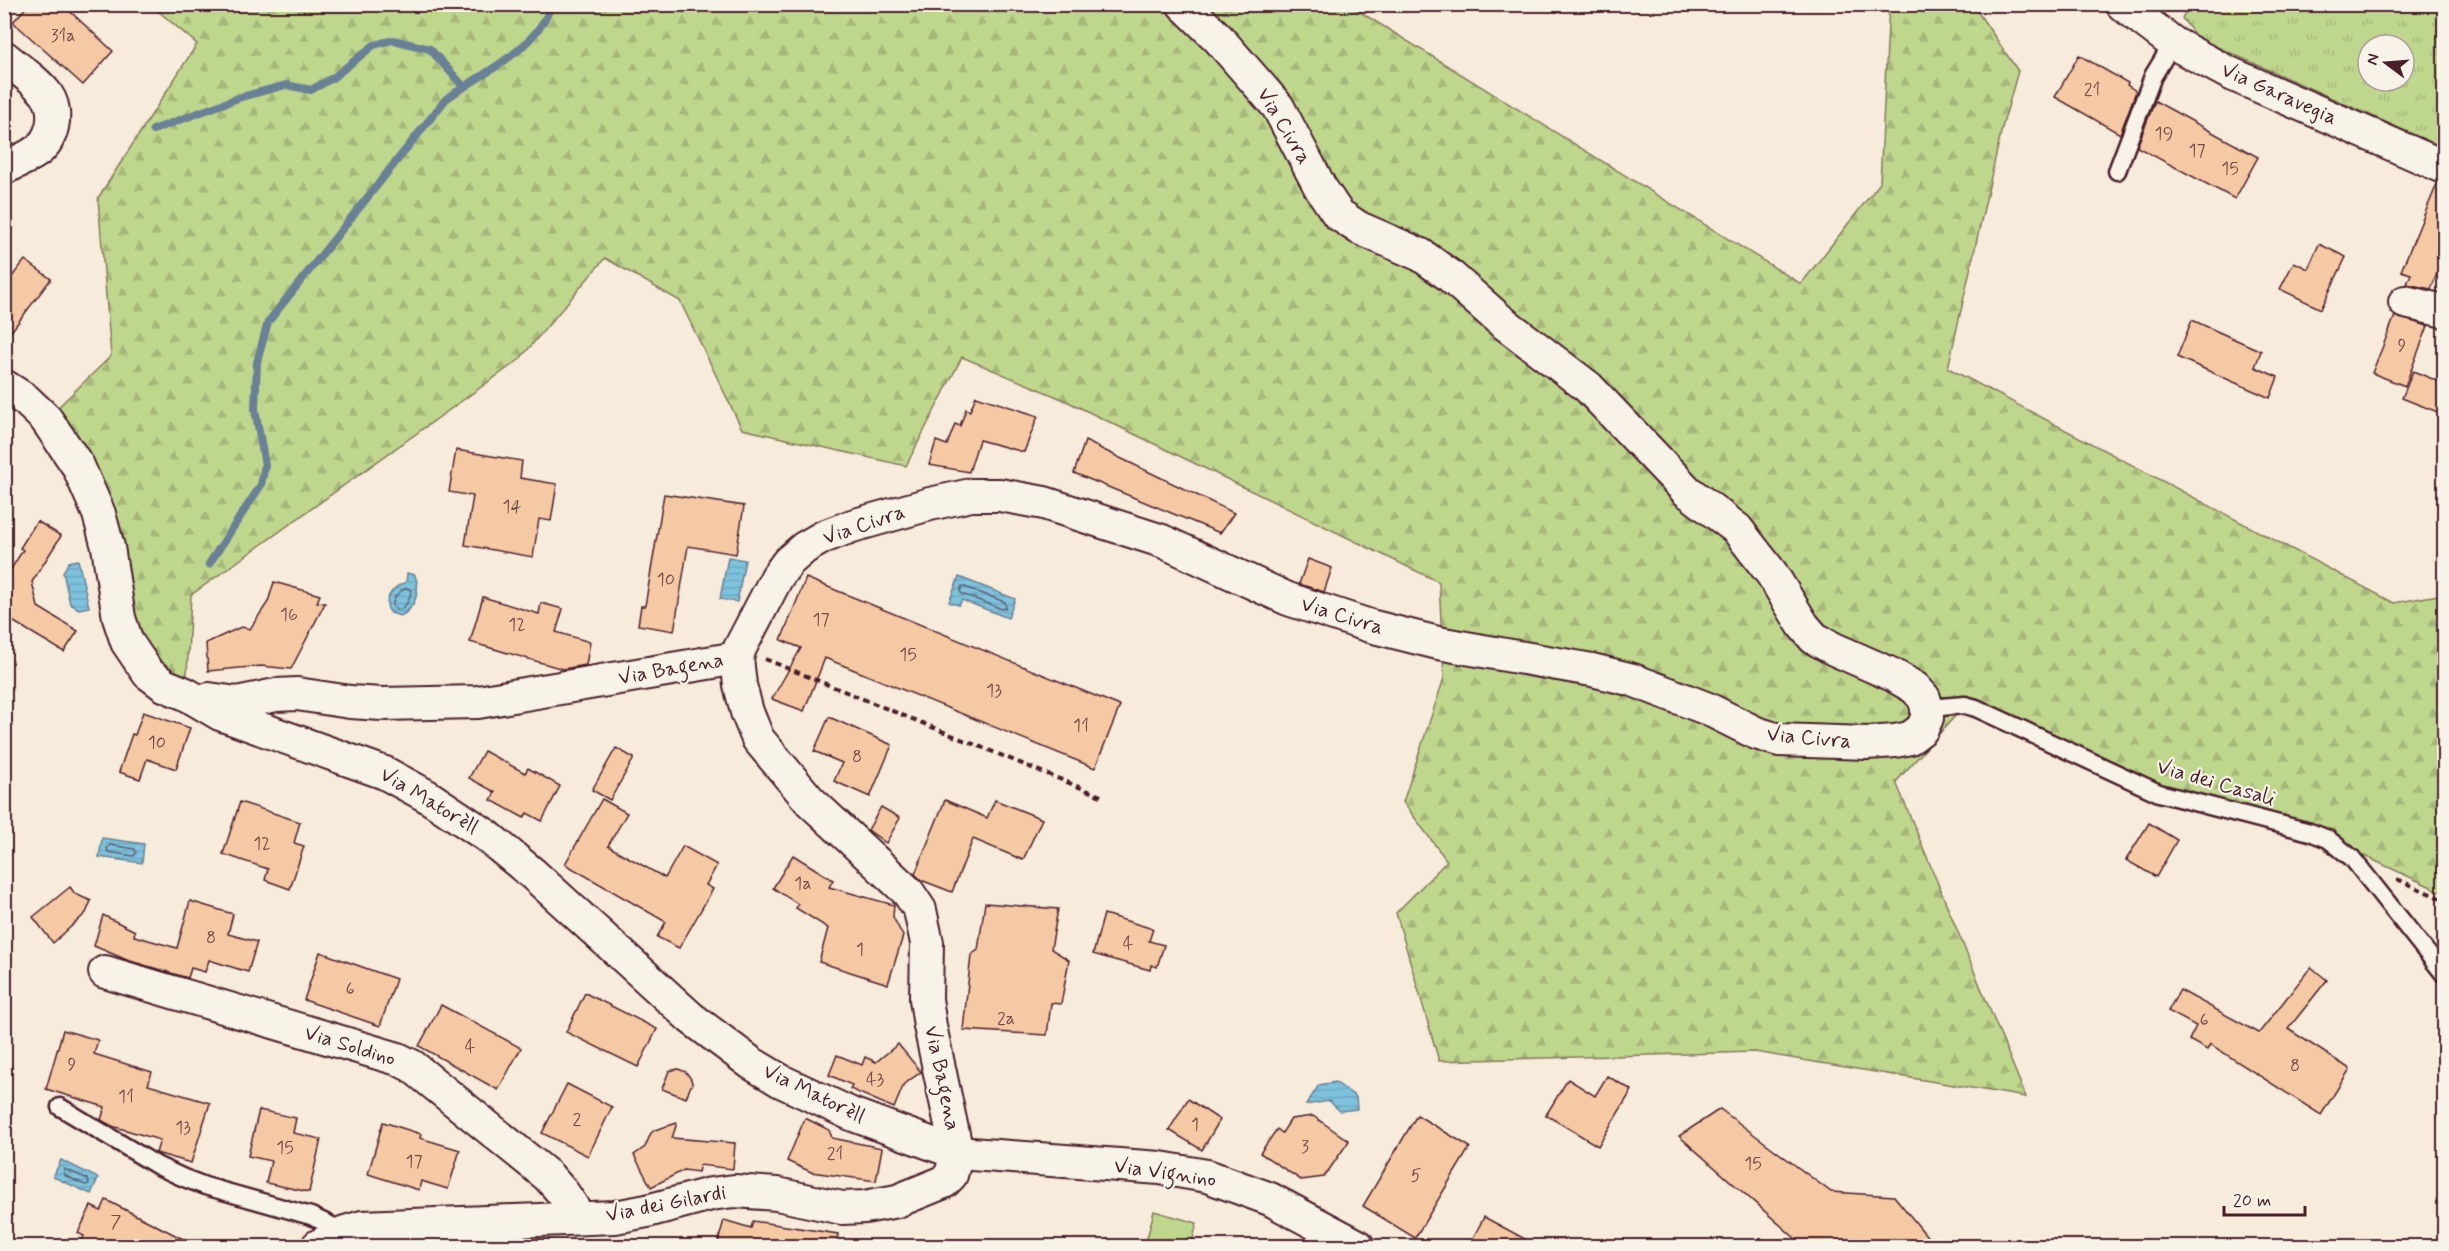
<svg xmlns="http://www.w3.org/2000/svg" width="2449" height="1251" viewBox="0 0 2449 1251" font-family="Mynerve,sans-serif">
<defs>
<pattern id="grass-tufts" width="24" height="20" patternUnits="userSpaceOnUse" patternTransform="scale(1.5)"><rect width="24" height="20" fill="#bfd68d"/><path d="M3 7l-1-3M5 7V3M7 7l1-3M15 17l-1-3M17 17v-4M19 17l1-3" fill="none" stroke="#a6b77a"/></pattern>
<pattern id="forest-firs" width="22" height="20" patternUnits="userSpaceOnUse" patternTransform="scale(1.5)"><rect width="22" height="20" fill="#bfd68d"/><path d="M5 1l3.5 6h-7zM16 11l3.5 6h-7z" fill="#a6b77a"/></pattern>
<pattern id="water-rules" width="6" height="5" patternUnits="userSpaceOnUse" patternTransform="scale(1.5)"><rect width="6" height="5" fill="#7dc3dd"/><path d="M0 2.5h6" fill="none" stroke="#6ea7be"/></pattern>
</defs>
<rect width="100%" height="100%" fill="#f7ebdb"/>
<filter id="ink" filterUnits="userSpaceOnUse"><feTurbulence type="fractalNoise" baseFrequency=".0167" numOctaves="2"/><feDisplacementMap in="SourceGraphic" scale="12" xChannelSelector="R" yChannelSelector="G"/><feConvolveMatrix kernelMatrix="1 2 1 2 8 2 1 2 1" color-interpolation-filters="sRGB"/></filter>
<g filter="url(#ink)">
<path fill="url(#grass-tufts)" stroke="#847a5c" stroke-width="1.5" fill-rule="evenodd" d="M 2190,4 L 2444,5 L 2444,148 L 2197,38 L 2182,18 ZM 2368,45 L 2404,45 L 2404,81 L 2368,81 Z"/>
<polygon fill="url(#forest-firs)" stroke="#847a5c" stroke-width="1.5" points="151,5 1349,5 1801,284 1880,183 1889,5 1973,5 2018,71 2002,128 1948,368 2394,603 2444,594 2444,893 2328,839 2210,807 1965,705 1896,782 2026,1097 1755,1052 1439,1061 1396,913 1447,861 1403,802 1444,678 1439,582 1062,399 962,357 906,466 742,429 680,301 605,258 519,360 191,595 186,694 148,673 108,547 46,419 111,356 98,198 197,44"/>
<polygon fill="#bfd68d" stroke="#847a5c" stroke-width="1.5" points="1154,1211 1197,1223 1191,1246 1145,1246"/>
<g fill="url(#water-rules)" stroke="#698196" stroke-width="1.5">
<polygon points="728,557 745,560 737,602 720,599"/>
<polygon points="78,560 89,607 79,609 70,604 63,572 69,562"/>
<path d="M 407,573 L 415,575 C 421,591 415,609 400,616 L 391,613 L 388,609 C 384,596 395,586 406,582 Z"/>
<polygon points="959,577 1015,599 1008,618 962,600 959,605 949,602"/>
<polygon points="102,838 144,844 142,863 99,857"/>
<polygon points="1335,1082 1356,1097 1357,1109 1340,1111 1329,1101 1306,1105 1319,1085"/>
<polygon points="61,1160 98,1178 91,1194 53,1177"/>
</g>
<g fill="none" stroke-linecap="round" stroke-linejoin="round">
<g stroke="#5e6172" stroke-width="1.5">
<polygon points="962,586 1005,602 1006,608 1002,609 962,594 960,591"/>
<path d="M 407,588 L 411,590 C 410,599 406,608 397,610 L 393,606 C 392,598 399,591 407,588 Z"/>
<polygon points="110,845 135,849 136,853 134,856 108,852 107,848"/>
<polygon points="64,1169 88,1179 89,1184 85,1185 64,1175"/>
</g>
<g stroke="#698196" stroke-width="8">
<polyline points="153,130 241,97 286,85 311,90 334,77 374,45 393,40 430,49 464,87"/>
<path d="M 209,564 L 261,485 L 265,465 L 255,409 L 257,362 L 268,322 L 446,99 C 484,72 535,51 552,4"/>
</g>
</g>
<g fill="#f6c9a5" stroke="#4a1f2b" stroke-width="1.5">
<polygon points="29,4 62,4 113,51 83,85 13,22"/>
<polygon points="2079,55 2128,83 2127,85 2136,91 2120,134 2055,97"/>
<polygon points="2155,101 2258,157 2235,199 2137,147"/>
<polygon points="2437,184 2445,185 2445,253 2431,289 2407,284 2411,274 2401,271"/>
<polygon points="2319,244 2346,257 2321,309 2280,289 2294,262 2308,269"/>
<polygon points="25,260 51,279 4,341 4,287"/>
<polygon points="2395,316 2428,326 2405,386 2372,373"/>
<polygon points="2192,320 2261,351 2255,367 2278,377 2270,398 2177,357"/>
<polygon points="2413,371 2445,384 2445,415 2402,398"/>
<polygon points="976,396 1038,416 1024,452 979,440 969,472 929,465 936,441 947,445 955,424 960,426 966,409 970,411"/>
<polygon points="1085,441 1234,513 1220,533 1074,473"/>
<polygon points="456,450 522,461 520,478 557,484 551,521 539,519 533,557 465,545 473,496 449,492"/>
<polygon points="664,494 744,506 736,554 688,546 674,631 638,625 641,606 645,606"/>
<polygon points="37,521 61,536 32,582 38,607 78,631 64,652 4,616 4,580 23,550 20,548"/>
<polygon points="1308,559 1332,568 1324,592 1299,584"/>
<polygon points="806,578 1120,706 1095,768 825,658 804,711 772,699 801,648 781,640"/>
<polygon points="274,582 320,595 317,602 325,603 291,669 261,666 208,671 206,643 241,627 250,629 268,602"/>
<polygon points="483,597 539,614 541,603 563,609 556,632 590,642 586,665 563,669 470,642"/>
<polygon points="143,712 190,728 176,769 147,759 140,779 119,772 132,734 135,735"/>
<polygon points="829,717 892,745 870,797 834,781 842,763 814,751"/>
<polygon points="616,748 634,758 610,800 592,790"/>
<polygon points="484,751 525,773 528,768 560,786 542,821 527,813 524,818 491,800 495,792 469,778"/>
<polygon points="602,799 627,813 608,846 665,878 683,846 717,865 706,885 713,889 679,948 657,937 666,922 565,864"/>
<polygon points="945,800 987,818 995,800 1042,819 1023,860 973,839 952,892 921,880 915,874"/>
<polygon points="240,802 300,822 294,843 304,846 290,889 265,880 268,869 223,854"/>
<polygon points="881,807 900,818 886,843 868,830"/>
<polygon points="2149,823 2177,840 2156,877 2126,860"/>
<polygon points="793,855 833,880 829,887 894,905 893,917 903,936 888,984 819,962 828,928 796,908 798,904 773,888"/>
<polygon points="70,887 75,894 91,901 86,913 53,943 33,917"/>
<polygon points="190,901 233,914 228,934 257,942 248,972 209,960 205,972 191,968 188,978 127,960 94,946 103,915 135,931 134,936 177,948"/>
<polygon points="985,903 1058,909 1051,949 1069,960 1061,1004 1051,1003 1047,1035 963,1030 971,955 978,950"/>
<polygon points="1104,914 1153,929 1149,941 1164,945 1157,967 1151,965 1150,970 1093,954"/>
<polygon points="320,952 396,979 380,1026 304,1000"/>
<polygon points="2311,967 2327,980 2288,1029 2350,1069 2321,1115 2210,1044 2207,1050 2189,1040 2196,1026 2168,1011 2180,990 2259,1033"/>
<polygon points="585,993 657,1029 638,1067 566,1032"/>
<polygon points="441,1005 521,1048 498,1090 419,1046"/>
<polygon points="63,1030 98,1040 94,1054 152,1072 148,1085 210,1103 191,1163 156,1153 160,1140 112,1126 101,1120 105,1107 46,1089"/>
<polygon points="898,1044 921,1072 904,1084 894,1108 850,1089 852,1085 829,1075 837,1055 862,1065 865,1057 876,1062"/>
<polygon points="678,1069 686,1072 691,1079 692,1083 686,1098 662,1089 669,1071"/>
<polygon points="1607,1076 1632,1090 1598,1146 1546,1115 1568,1079 1595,1096"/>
<polygon points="567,1084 612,1107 588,1156 542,1133"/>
<polygon points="1188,1099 1220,1120 1202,1150 1169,1130"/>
<polygon points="1720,1109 1831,1192 1894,1196 1935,1246 1804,1246 1679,1136"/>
<polygon points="259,1110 296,1118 293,1133 321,1139 309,1192 266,1183 271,1161 248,1156"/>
<polygon points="1417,1115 1470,1147 1415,1238 1363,1206"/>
<polygon points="1313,1116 1349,1141 1324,1177 1301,1180 1260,1153 1277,1129 1282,1133 1291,1119"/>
<polygon points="805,1118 829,1130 832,1138 882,1148 876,1181 811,1172 787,1161"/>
<polygon points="383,1122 421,1134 420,1138 460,1150 448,1189 421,1181 419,1190 368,1174"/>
<polygon points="677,1123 672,1138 735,1143 733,1169 700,1165 698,1172 684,1170 651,1187 634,1155 645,1147 651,1133 655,1130"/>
<polygon points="106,1200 197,1246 79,1246 84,1236 78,1233 91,1206 101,1211"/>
<polygon points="1484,1217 1538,1246 1469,1246"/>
<polygon points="724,1220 751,1228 753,1221 838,1234 837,1246 717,1246"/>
</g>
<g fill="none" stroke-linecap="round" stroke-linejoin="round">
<g stroke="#4a1f2b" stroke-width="21">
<g id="service">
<polyline points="2117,171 2153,76 2173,43"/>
<polyline points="1927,708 1965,705 1976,708 2159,793 2310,832 2328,839 2352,858 2444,974"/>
<polyline points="60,1107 158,1166 184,1178 205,1186 311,1216 345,1232"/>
</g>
</g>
<g stroke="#4a1f2b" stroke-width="36">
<g id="minor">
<polyline points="2122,4 2173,43 2229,73 2444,167"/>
<path d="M 4,57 C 18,69 37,81 47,95 C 59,113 53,141 34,153 C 25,159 14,163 4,168"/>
<polyline points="2405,302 2444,311"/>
<polyline points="4,386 26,400 46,419 78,466 99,514 108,547 119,618 127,642 148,673 164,685 186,694 220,714 385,773 427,796 487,836 533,874 691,1018 751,1063 781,1081 851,1114 957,1153 1160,1168 1207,1176 1270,1199 1358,1246"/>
<polyline points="209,699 237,703 276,695 297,694 350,702 382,704 478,702 737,658"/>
<polyline points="105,972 398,1059 412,1066 548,1176 563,1193 579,1217"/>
<polyline points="318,1246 345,1232 362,1227 615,1217 647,1211 711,1194 734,1191 777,1194 842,1208 865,1207 897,1201 944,1182 951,1175 957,1153 930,1026 926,999 927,943 920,910 908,892 810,801 758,739 747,712 740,685 737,658 740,648 777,577 788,562 804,548 823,537 852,526 930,504 971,495 1000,495 1044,503 1162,541 1288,599 1370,626 1438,643 1592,670 1633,680 1708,709 1756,733 1779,740 1867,743 1895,741 1910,738 1922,729 1927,718 1927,708 1924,698 1915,688 1893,675 1834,649 1814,638 1803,625 1772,574 1737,529 1687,491 1588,387 1500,320 1449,275 1421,255 1359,228 1338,214 1320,187 1278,107 1218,38 1183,4"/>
</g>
</g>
<g stroke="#4a1f2b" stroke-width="4" stroke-dasharray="6 4.5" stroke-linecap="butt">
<polyline points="765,659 1101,796"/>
<polyline points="2397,879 2444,900"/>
</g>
<use href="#service" stroke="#f7f3e8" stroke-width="16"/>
<use href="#minor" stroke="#f7f3e8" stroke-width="32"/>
</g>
</g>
<g text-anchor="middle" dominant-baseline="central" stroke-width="4.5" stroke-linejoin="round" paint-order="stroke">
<g font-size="18" fill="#754a4a">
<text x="63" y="36">31a</text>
<text x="2092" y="90">21</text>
<text x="2164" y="134">19</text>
<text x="2197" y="151">17</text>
<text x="2230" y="169">15</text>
<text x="2402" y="346">9</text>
<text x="512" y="507">14</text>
<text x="666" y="580">10</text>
<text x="289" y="615">16</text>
<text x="821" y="620">17</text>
<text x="517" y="625">12</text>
<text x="908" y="655">15</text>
<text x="994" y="691">13</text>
<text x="1081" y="726">11</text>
<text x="157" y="743">10</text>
<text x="857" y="757">8</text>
<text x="262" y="844">12</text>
<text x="803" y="884">1a</text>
<text x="211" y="938">8</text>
<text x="1128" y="944">4</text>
<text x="860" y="950">1</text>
<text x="350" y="989">6</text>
<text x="1006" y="1019">2a</text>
<text x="2204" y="1020">6</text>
<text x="470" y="1047">4</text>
<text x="72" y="1065">9</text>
<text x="2295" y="1066">8</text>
<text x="875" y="1080">43</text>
<text x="126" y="1097">11</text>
<text x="577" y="1120">2</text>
<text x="1195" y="1125">1</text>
<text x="183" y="1128">13</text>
<text x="1305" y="1147">3</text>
<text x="285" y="1148">15</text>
<text x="835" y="1154">21</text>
<text x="414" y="1162">17</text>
<text x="1753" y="1164">15</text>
<text x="1416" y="1176">5</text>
<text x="116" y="1222">7</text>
</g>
<g font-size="21" fill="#4a1f2b" stroke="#f7f3e8">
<text transform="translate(2279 94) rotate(24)">Via Garavegia</text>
<text transform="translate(1284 126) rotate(59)">Via Civra</text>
<text transform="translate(864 525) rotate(-19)">Via Civra</text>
<text transform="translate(1342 616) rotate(17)">Via Civra</text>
<text transform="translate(671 669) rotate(-10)">Via Bagena</text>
<text transform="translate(1809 738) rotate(5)">Via Civra</text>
<text transform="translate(2216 783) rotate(16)">Via dei Casali</text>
<text transform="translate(429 801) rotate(31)">Via Matorèll</text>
<text transform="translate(350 1046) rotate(17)">Via Soldino</text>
<text transform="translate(942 1078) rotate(78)">Via Bagena</text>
<text transform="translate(814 1094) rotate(26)">Via Matorèll</text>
<text transform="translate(1165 1173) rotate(8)">Via Vignino</text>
<text transform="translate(666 1204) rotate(-11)">Via dei Gilardi</text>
</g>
</g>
<rect width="2449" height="1251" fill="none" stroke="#f7f3e8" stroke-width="24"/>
<rect x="12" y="12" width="2425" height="1227" fill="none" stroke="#4a1f2b" stroke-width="2" filter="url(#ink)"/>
<g transform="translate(2386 63) rotate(286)"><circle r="28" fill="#f7f3e8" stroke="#b29e9c" stroke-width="1.5"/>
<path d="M0-4.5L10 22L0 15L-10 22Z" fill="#4a1f2b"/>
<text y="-9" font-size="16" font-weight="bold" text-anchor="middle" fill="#4a1f2b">N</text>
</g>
<path d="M2224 1206v9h81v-9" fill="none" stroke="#4a1f2b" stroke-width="3"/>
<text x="2233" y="1206" font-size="18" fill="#4a1f2b" stroke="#f7f3e8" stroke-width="4.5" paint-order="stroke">20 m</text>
</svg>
